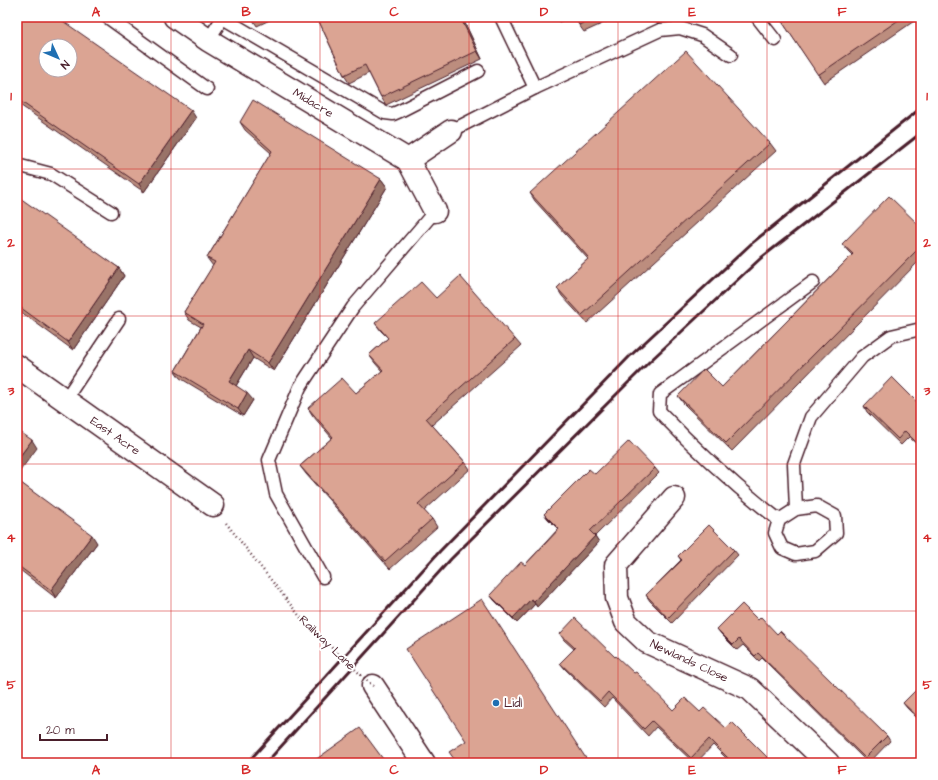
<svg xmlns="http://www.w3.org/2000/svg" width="938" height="780" viewBox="0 0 938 780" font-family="'Architects Daughter',sans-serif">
<rect width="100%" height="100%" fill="#fff"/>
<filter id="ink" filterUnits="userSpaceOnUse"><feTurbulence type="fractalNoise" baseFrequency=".025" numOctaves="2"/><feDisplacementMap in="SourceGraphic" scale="8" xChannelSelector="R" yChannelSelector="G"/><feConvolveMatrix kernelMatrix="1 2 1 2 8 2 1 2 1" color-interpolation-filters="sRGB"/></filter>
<g filter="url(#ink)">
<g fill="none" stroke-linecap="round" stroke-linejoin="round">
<g stroke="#4a1f2b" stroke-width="15">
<g id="lane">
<polyline points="107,17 207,89"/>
<polyline points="221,17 385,113 393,114 400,111 478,71"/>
<polyline points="757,17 775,40"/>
<polyline points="208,40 222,19"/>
<polyline points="535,88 660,30 680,28 702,35 731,55"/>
<polyline points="451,131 535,88 501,17"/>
<polyline points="17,165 51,174 111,212"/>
<polyline points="65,400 119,319"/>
<polygon points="817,506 835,516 836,533 815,551 796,554 782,548 775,533 779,520 796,509"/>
<polyline points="796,509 794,464 811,417 862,357 891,336 921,329"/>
<path d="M 779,520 C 736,487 697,451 659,411 L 660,394 L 813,282"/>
<polyline points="323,577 276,494 269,460 300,387 353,307 435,211"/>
</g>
</g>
<g stroke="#4a1f2b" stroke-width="25">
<g id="street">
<polyline points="175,17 208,40 408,160 451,131"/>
<polyline points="408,160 435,211"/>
<polyline points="17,366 213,505"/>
<polyline points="674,498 616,565 617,598 626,622 647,642 750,689 828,763"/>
<polyline points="373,686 424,763"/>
</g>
</g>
<polyline stroke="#4a1f2b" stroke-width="2.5" stroke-dasharray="1 3" stroke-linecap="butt" points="226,523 305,623"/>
<use href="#lane" stroke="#fff" stroke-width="12"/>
<use href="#street" stroke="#fff" stroke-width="22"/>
<g stroke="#4a1f2b" stroke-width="3">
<polyline points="247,763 440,551 629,357 752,243 921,108"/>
<polyline points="266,763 451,559 649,362 761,258 921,133"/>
</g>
<polyline stroke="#4a1f2b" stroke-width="2.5" stroke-dasharray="1 3" stroke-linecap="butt" points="305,623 373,686"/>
</g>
<g fill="#bc8d7e" stroke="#4a1f2b">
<polygon points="17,17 196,118 144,192 17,103"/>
<polygon points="251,17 276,17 257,26"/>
<polygon points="317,17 462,17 482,59 386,105 381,97 369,73 349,83 344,75"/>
<polygon points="556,17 570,17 559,22"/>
<polygon points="575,17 617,17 584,32 579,25"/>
<polygon points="779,17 920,17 824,83"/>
<polygon points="240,122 381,179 387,187 274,371 253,358 236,386 253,400 243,416 180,378 175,371 201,327 189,320 184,312 213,266 207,258 271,153 245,130"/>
<polygon points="770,143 776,151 587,323 562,296 557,288 588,259 535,201 530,193"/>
<polygon points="17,201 119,268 124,276 73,350 17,309"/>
<polygon points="921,227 921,259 732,451 684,404 678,396 722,387 852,255 848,251 842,244"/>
<polygon points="436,298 515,339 521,346 432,425 465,462 470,469 424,511 432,519 437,527 390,569 306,474 300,466 332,438 313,416 308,408 356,393 382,371 375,363 369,355 388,338 381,331 375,323"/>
<polygon points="864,406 921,406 921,448 909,437 901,445 867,412"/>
<polygon points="655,468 659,473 595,536 599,542 537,607 535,604 517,623 494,600 490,595 525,565 558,529 548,519 544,514 595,474"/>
<polygon points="17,480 97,543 56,598 20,570 17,574"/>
<polygon points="734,550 738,555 672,623 650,601 646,595 681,560 678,556"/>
<polygon points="758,620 777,634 887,736 890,741 869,763 868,763 762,658 759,661 743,645 737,650 721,634 717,629"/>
<polygon points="560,634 615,657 673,710 700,712 726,728 773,763 731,763 713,745 696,763 694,763 656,727 648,736 612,698 604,707 565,669 560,663 574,649 564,640"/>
<polygon points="921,685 921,722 907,708 903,703"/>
</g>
<g fill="#997367" stroke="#4a1f2b">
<polygon points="460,17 462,17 482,59 477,51"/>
<polygon points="191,110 196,118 144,192 139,184"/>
<polygon points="381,179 387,187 274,371 268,363"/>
<polygon points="119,268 124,276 73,350 68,342"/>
<polygon points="248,350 253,358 234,389 229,381"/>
<polygon points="247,393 253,400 243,416 238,409"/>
<polygon points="32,440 37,448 17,475 17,460"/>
<polygon points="92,535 97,543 56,598 51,590"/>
<polygon points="595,536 599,542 537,607 534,601"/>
<polygon points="17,567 20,570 17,574"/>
<polygon points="531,599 535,604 517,623 513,618"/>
</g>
<g fill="#dba493" stroke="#4a1f2b" fill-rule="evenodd">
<path d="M 17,17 L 57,17 L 191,110 L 139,184 L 17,99 ZM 46,46 L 70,46 L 70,70 L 46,70 Z"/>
<polygon points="317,17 460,17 477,51 381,97 365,65 344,75"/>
<polygon points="575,17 595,17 579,25"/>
<polygon points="779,17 903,17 818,75"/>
<polygon points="686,51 770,143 582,315 557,288 589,258 530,193"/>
<polygon points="253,100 381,179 268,363 248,350 229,381 247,393 238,409 175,371 203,324 184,312 215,262 207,258 272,151 240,122"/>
<polygon points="889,196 921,227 921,246 726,443 678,396 704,369 722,387 853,254 842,244"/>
<polygon points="20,198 119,268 68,342 17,305 17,201"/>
<polygon points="460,276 515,339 426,418 465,462 418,504 432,519 385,561 300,466 333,437 308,408 342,378 356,393 383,370 369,355 388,338 375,323 421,282 436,298"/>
<polygon points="892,377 921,406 921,447 905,431 898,439 864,406"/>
<polygon points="17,430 32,440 17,460"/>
<polygon points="629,441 655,468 590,531 595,536 534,601 531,599 513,618 490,595 521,562 525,565 559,529 544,514 589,469 595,474"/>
<polygon points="17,480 92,535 51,590 17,565"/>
<polygon points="709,525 734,550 668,618 646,595 682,560 678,556"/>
<polygon points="482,599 589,763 457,763 449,752 466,741 406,649"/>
<polygon points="742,604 758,620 761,617 777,634 780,631 887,736 865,758 758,653 755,656 739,639 733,645 717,629"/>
<polygon points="575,618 615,657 616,656 634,673 636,672 673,710 685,698 700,712 704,708 726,728 732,722 773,763 733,763 709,739 691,758 652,721 644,729 608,692 600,701 560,663 575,648 560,634"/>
<polygon points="921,685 921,720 903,703"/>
<polygon points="360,728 386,763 311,763"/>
</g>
</g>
<path fill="none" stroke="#d62828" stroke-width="1" stroke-opacity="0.55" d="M 171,17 L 171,763M 320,17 L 320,763M 469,17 L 469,763M 618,17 L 618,763M 767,17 L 767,763M 17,169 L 921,169M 17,316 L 921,316M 17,464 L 921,464M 17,611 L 921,611"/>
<circle fill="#1f6fb2" stroke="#fff" stroke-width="1.5" cx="496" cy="703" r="4"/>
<g text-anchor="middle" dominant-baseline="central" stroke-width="4" stroke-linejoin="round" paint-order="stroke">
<g font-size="12" fill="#4a1f2b" stroke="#fff">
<text transform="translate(313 103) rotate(31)">Midacre</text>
<text transform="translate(115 436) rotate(35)">East Acre</text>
<text transform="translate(327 643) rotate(44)">Railway Lane</text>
<text transform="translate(689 661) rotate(25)">Newlands Close</text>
</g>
<g font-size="12" fill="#4a1f2b" stroke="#fff" text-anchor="start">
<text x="504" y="703">Lidl</text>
</g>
</g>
<rect width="938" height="780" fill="none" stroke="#fff" stroke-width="44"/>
<g transform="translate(58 58) rotate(134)"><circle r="19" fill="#ffffff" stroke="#b7a5aa"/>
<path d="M0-3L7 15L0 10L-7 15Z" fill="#1f6fb2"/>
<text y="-6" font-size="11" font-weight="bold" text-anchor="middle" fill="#4a1f2b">N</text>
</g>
<path d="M40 734v6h67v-6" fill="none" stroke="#4a1f2b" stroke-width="2"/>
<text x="46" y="734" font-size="12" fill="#4a1f2b" stroke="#ffffff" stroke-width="3" paint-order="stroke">20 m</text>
<rect x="22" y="22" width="894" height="736" fill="none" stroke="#d62828" stroke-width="1.5"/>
<g font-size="13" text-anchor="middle" font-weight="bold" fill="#d62828">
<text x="96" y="16">A</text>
<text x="246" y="16">B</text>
<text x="394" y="16">C</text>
<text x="544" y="16">D</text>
<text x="692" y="16">E</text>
<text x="842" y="16">F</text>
<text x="11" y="100">1</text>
<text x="927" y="100">1</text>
<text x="11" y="247">2</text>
<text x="927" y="247">2</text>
<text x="11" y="395">3</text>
<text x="927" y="395">3</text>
<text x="11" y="542">4</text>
<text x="927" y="542">4</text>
<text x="11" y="689">5</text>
<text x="927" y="689">5</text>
<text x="96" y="774">A</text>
<text x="246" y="774">B</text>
<text x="394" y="774">C</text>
<text x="544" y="774">D</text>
<text x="692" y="774">E</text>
<text x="842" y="774">F</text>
</g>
</svg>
